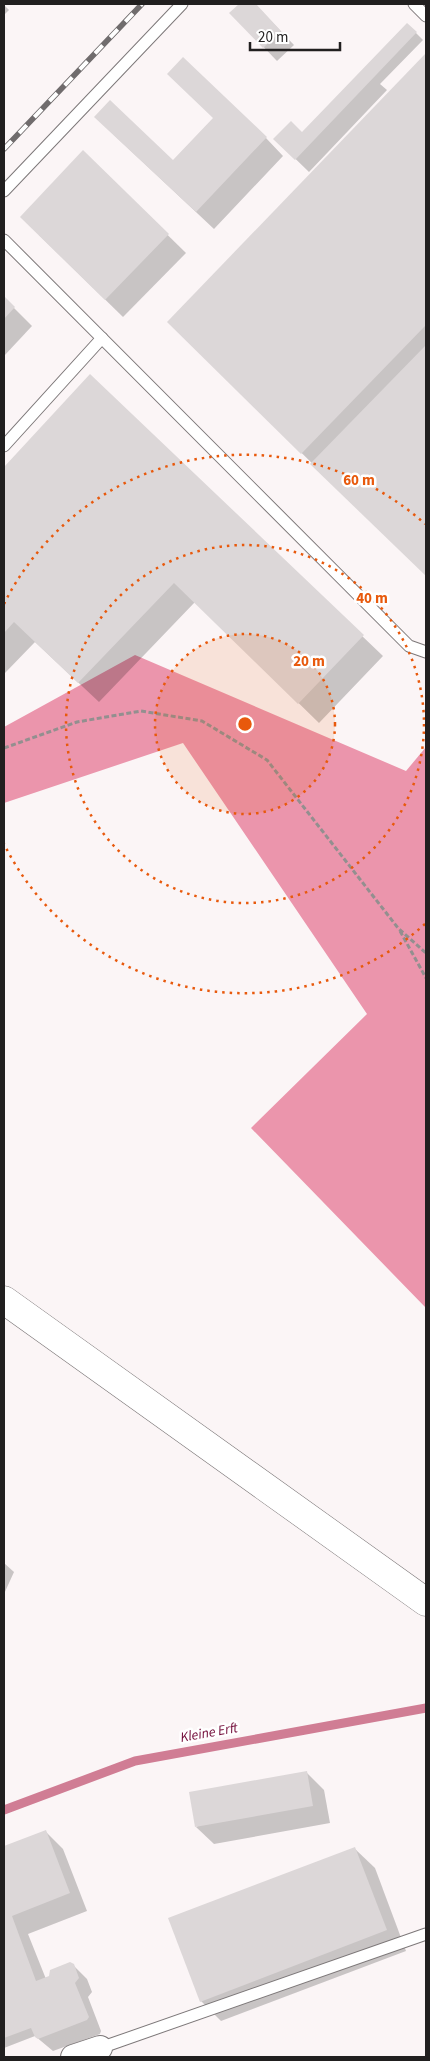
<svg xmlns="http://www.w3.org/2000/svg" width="430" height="2061" viewBox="0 0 430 2061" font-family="'Source Sans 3',sans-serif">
<rect width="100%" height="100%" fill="#fbf5f6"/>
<polygon fill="#eb95ac" points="135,655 406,771 426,747 426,1308 251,1128 367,1014 183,743 4,803 4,727"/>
<g fill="#0003">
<polygon points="241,4 255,4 294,45 277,61 231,13"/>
<polygon points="4,5 9,10 4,15"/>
<polygon points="407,24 423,40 380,84 387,90 309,172 275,139 302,134"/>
<polygon points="426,55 426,575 168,322"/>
<polygon points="214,118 266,138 283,156 214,229 114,135 173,161"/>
<polygon points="83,152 186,253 123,317 39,235"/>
<polygon points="4,298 32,326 4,356"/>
<polygon points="90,376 383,656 319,723 195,602 99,702 35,642 4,674 4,469"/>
<polygon points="4,1563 14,1572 4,1594"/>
<polygon points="306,1772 324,1790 330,1823 214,1844 196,1827"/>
<polygon points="46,1832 63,1849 87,1911 28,1934 46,1979 73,1965 87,1979 92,1992 88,1997 101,2031 100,2034 53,2051 35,2036 4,2048 4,1848"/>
<polygon points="354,1848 375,1868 406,1951 221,2021 201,2001"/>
</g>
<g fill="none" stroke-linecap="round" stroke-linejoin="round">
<polyline stroke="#d07d94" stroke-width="9" points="4,1810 135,1761 426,1708"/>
</g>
<g fill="#dcd7d8">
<polygon points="239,4 256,4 281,31 263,48 229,13"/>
<polygon points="407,23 417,32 295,160 273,139 291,121 302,132"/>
<polygon points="426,53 426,325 301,454 167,322"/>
<polygon points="183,57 267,137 196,212 94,117 110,100 173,160 213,118 167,74"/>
<polygon points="83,150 169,234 105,300 20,217"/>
<polygon points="4,296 15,307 4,319"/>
<polygon points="426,345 426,576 310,464"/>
<polygon points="90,374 364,635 298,704 174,583 78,683 14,622 4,633 4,467"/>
<polygon points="307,1771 313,1806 195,1827 189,1792"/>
<polygon points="46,1830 70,1893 12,1916 36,1981 49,1976 50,1970 70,1962 74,1964 79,1978 75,1983 89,2017 87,2020 38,2039 35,2037 31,2028 4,2038 4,1846"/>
<polygon points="355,1847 387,1930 200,2002 168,1918"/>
</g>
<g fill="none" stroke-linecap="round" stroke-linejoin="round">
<g stroke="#7d7879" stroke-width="13">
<g id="service">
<polyline points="414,4 426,16"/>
<polyline points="4,191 182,4"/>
<polyline points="4,240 409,646 426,652"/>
<polyline points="4,446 102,338"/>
<polyline points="100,2048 426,1934"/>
</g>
</g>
<g stroke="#7d7879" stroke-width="26">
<polyline id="minor" points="73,2057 100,2048"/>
</g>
<g stroke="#7d7879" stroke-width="29">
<polyline id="secondary" points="4,1300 426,1602"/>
</g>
<g stroke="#938f8f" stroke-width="3" stroke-dasharray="5 2.5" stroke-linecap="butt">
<polyline points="4,748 77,722 141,711 202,721 267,760 398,928 426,953"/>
<polyline points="400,931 426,978"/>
</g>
<use href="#service" stroke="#fff" stroke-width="11"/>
<use href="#minor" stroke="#fff" stroke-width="24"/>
<use href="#secondary" stroke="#fff" stroke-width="28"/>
<g stroke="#706c6d" stroke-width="5.5">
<polyline id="rail" points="4,149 142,4"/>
</g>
<use href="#rail" stroke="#fff" stroke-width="4" stroke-dasharray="11" stroke-linecap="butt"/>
</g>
<circle cx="245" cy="724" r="90" fill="#e8590c" fill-opacity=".12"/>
<g fill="none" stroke="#e8590c" stroke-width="2.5" stroke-dasharray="2.5 5">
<circle cx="245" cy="724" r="90"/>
<circle cx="245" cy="724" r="179"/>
<path d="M425 924A269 269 0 0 1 4 844M4 604A269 269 0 0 1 425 524"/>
</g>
<g text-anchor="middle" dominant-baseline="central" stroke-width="5" stroke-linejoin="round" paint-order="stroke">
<g font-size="14" font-style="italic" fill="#700836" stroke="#fff">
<text transform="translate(209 1733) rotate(-10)">Kleine Erft</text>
</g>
</g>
<circle cx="245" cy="724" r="8" fill="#e8590c" stroke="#fff" stroke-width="2.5"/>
<g font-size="15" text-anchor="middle" font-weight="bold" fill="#e8590c" stroke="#fff" stroke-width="5" stroke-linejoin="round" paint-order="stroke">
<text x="359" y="485">60 m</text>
<text x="372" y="603">40 m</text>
<text x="309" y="666">20 m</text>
</g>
<rect width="430" height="2061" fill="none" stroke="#211f1f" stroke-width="10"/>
<path d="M250 42v8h90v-8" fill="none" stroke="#211f1f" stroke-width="2.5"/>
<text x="258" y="42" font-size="15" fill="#211f1f" stroke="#ffffff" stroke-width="4" paint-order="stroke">20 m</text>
</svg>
